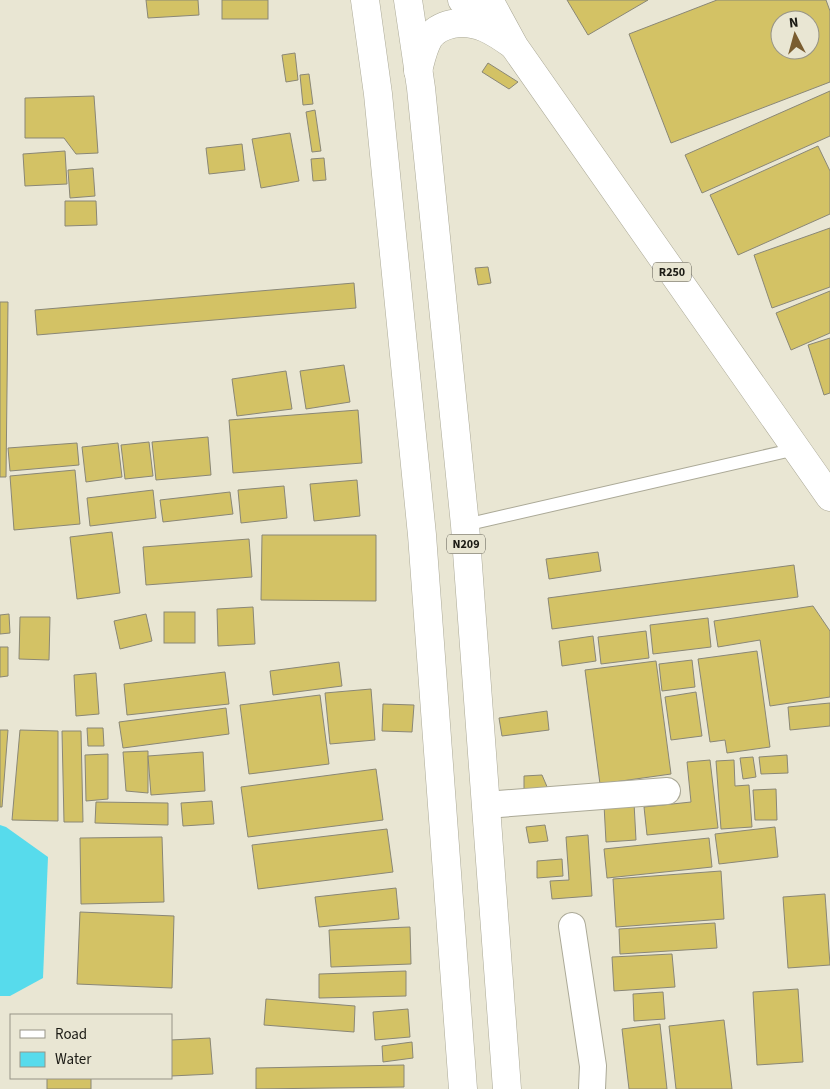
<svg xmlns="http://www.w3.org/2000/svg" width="830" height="1089" viewBox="0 0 830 1089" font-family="'Source Sans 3',sans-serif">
<rect width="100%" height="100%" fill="#e9e6d3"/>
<polygon fill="#57dbec" points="0,825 6,827 48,857 43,978 10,996 0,996"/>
<g fill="#d3c265" stroke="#8a8776" fill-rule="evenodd">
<polygon points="146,0 198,0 199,15 148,18"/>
<rect x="222" y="0" width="46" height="19"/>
<polygon points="567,0 648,0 588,35"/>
<path d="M 717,0 L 826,0 L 830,11 L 830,82 L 671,143 L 629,34 ZM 780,20 L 810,20 L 810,50 L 780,50 Z"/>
<polygon points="295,53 298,80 286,82 282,55"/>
<polygon points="488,63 518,82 509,89 482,72"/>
<polygon points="309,74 313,104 303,105 300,75"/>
<polygon points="830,91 830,136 702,193 685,155"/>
<polygon points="94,96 98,153 76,154 64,138 25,138 25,98"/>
<polygon points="315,110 321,151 312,152 306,112"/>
<polygon points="290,133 299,181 261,188 252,139"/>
<polygon points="242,144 245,170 209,174 206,148"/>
<polygon points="818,146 830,171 830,214 738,255 710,195"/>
<polygon points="65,151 67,184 25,186 23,154"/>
<polygon points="324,158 326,180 313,181 311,159"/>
<polygon points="93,168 95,196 70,198 68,170"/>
<polygon points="65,201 96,201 97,225 65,226"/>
<polygon points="830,228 830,287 772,308 754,255"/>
<polygon points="488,267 491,283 478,285 475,268"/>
<polygon points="354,283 356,308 37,335 35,310"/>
<polygon points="830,291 830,333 791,350 776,313"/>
<polygon points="0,302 8,302 6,477 0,477"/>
<polygon points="830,338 830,393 824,395 808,345"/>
<polygon points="344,365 350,402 306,409 300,371"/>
<polygon points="286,371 292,409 237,416 232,379"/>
<polygon points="358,410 362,463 233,473 229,420"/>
<polygon points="208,437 211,475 156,480 152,442"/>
<polygon points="149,442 153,476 125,479 121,445"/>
<polygon points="77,443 79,465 10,471 8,448"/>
<polygon points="118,443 122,477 86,482 82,447"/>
<polygon points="75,470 80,524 14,530 10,476"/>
<polygon points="357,480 360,516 314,521 310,484"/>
<polygon points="284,486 287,518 241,523 238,490"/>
<polygon points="153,490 156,518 90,526 87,498"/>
<polygon points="230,492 233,514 163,522 160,500"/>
<polygon points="112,532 120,593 77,599 70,537"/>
<polygon points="262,535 376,535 376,601 261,600"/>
<polygon points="249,539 252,577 146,585 143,547"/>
<polygon points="598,552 601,571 549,579 546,559"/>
<polygon points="794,565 798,597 552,629 548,598"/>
<polygon points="813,606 830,631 830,697 770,706 760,640 718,647 714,621"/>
<polygon points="253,607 255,644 218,646 217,609"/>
<rect x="164" y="612" width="31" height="31"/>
<polygon points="9,614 10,633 0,634 0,615"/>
<polygon points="146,614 152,641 120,649 114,621"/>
<polygon points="20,617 50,617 49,660 19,659"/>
<polygon points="708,618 711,647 653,654 650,625"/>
<polygon points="646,631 649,658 601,664 598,637"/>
<polygon points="593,636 596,661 562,666 559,641"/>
<polygon points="0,647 8,647 8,676 0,677"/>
<polygon points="757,651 770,747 727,753 725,740 710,742 698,659"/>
<polygon points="692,660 695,687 662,691 659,664"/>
<polygon points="656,661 671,774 600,784 585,670"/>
<polygon points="339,662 342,686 273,695 270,671"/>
<polygon points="225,672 229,704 127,715 124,684"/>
<polygon points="96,673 99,714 76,716 74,675"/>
<polygon points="371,689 375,740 330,744 325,693"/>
<polygon points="696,692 702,736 671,740 665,697"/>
<polygon points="320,695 329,764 249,774 240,705"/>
<polygon points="830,703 830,726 790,730 788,707"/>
<polygon points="383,704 414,705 412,732 382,731"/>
<polygon points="226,708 229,734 123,748 119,722"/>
<polygon points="547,711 549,730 502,736 499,718"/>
<polygon points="87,728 103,728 104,746 88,746"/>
<polygon points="0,730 8,730 2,807 0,807"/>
<polygon points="20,730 58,731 58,821 12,820"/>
<polygon points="62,731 81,731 83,822 64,822"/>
<polygon points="148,751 148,793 126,791 123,752"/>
<polygon points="203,752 205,791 151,795 148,756"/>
<polygon points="108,754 108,799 86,801 85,755"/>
<polygon points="787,755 788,773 761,774 759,757"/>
<polygon points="753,757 756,777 743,779 740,758"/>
<polygon points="710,760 718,828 647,835 644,807 691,802 687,762"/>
<polygon points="734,760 735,786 749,785 752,827 721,829 716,761"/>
<polygon points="376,769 383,820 248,837 241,787"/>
<polygon points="542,775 548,789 524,791 524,776"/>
<polygon points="776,789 777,820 755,820 753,790"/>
<polygon points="212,801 214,824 183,826 181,803"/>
<polygon points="96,802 168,803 168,825 95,823"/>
<polygon points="634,803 636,840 606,842 604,805"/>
<polygon points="545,825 548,841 529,843 526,827"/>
<polygon points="775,827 778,857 719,864 715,834"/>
<polygon points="387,829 393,872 258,889 252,845"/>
<polygon points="588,835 592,896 552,899 550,881 569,880 566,837"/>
<polygon points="162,837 164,902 81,904 80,838"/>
<polygon points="709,838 712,867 607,878 604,849"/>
<polygon points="562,859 563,876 537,878 537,861"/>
<polygon points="721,871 724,919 616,927 613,879"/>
<polygon points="396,888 399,919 319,927 315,897"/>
<polygon points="825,894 830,965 788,968 783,897"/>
<polygon points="80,912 174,916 172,988 77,984"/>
<polygon points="715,923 717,948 620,954 619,929"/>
<polygon points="410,927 411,964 331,967 329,930"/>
<polygon points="672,954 675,987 614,991 612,957"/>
<polygon points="406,971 406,996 319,998 319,974"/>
<polygon points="798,989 803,1062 757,1065 753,992"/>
<polygon points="663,992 665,1019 634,1021 633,994"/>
<polygon points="266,999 355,1006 354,1032 264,1025"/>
<polygon points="408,1009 410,1037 375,1040 373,1012"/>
<polygon points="724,1020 732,1089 676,1089 669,1026"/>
<polygon points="660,1024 667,1089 629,1089 622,1029"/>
<polygon points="210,1038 213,1074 171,1076 171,1040"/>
<polygon points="412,1042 413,1058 383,1062 382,1046"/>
<polygon points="404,1065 404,1087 256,1089 256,1068"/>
<rect x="47" y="1078" width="44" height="11"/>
</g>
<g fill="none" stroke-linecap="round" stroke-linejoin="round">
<g stroke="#aba997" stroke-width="14">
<polyline id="lane" points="465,525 796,449"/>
</g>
<g stroke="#aba997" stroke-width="28">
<g id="street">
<polyline points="486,805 667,791"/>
<polyline points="572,926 593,1066 592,1089"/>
</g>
</g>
<g stroke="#aba997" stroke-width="29">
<g id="primary">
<polyline points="462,0 496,28"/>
<polyline points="489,0 514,46 830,497"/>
<path d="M 418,71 C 421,59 423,48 429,38 C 435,29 443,26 452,24 C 476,19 495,32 513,45"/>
</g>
</g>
<g stroke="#aba997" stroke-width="29">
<g id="highway">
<polyline points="365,0 378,94 422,535 463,1089"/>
<polyline points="408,0 421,88 465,525 507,1089"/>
</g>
</g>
<use href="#lane" stroke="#fff" stroke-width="12"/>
<use href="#street" stroke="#fff" stroke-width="26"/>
<use href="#primary" stroke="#fff" stroke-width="28"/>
<use href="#highway" stroke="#fff" stroke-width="28"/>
</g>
<g text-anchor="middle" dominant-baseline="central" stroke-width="4" stroke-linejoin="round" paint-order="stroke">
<g fill="#e9e6d3" stroke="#59574d" stroke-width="1">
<rect x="653" y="262.5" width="38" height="19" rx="4"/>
<rect x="447" y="534.5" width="38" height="19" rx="4"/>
</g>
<g font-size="12" font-weight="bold" fill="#1b1a14">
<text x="672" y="272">R250</text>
<text x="466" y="544">N209</text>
</g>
</g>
<rect x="10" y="1014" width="162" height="65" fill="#e9e6d3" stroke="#979487"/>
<rect x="20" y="1030" width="25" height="8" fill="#ffffff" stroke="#979487"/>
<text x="55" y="1039" font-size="15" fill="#1b1a14">Road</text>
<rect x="20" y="1052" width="25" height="15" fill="#57dbec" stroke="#979487"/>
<text x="55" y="1064" font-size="15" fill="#1b1a14">Water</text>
<g transform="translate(795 35) rotate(354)"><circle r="24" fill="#e9e6d3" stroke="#979487"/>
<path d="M0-4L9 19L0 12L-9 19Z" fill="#7a5d30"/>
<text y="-8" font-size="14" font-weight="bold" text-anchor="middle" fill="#1b1a14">N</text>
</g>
</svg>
